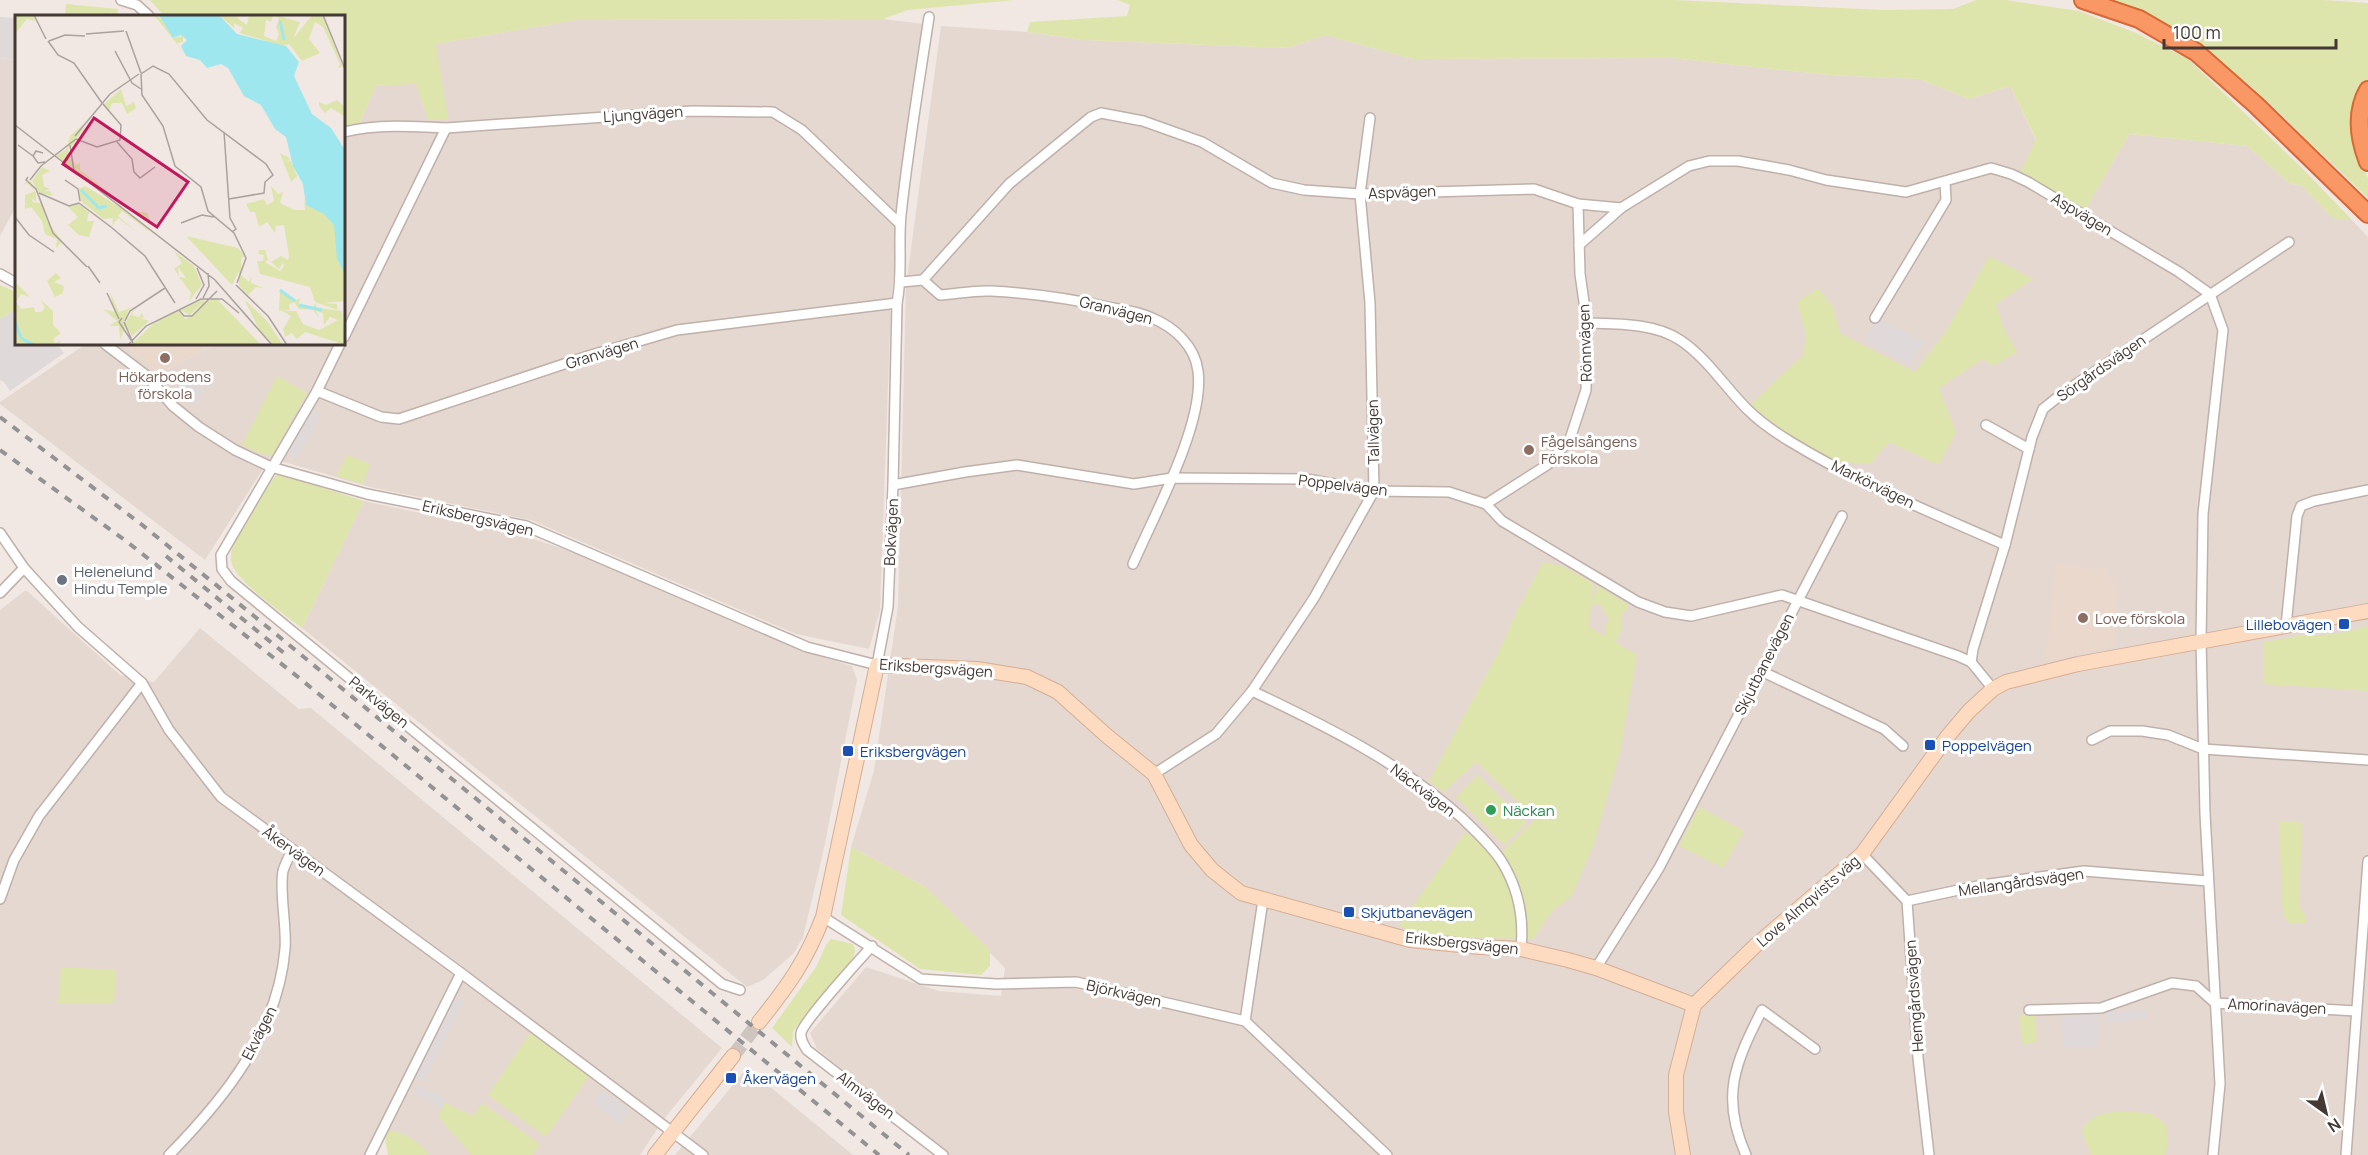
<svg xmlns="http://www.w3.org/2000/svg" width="2368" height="1155" viewBox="0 0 2368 1155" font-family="Manrope,sans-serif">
<rect width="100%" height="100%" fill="#f1e8e3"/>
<g fill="#e5d8d1">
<polygon points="883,19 924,24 910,107 891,302 880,610 869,649 796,634 531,520 370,487 270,458 205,560 0,404 0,402 86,344 123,344 160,373 217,344 344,344 344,128 358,126 376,86 416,83 428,120 435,44 576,20"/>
<polygon points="941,26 1027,32 1083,40 1288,48 1325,35 1413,59 1672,58 1829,75 1919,79 1969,99 2010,86 2036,140 2085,209 2129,134 2247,146 2289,183 2302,186 2335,219 2351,219 2368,237 2368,1155 949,1155 817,1049 810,1033 866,967 939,991 1001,996 1005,968 924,886 851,847 874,771 898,606 906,286"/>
<polygon points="0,58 16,60 16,206 0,236"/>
<polygon points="364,501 515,533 570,551 800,650 852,666 857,680 823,853 803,937 794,953 763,980 747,987 302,628"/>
<polygon points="26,590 120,675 154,682 200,628 299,709 311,708 722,1048 664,1119 640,1155 428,1155 386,1136 377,1155 0,1155 0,610"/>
<polygon points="747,1068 853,1155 675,1155"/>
</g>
<g fill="#ead8cd">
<polygon points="123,344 217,344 160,373"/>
<polygon points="2057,565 2104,568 2119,590 2114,646 2045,662"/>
</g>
<g fill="#dee5ac" fill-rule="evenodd">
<polygon points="150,0 1015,0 908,10 883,19 576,20 436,44 448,119 428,120 416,84 376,86 358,126 344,128 344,16 164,16"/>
<polygon points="1117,0 1674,0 1884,10 1953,9 1976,0 2006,0 2079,11 2136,33 2188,59 2300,166 2351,219 2335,220 2302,186 2289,183 2247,146 2129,134 2085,210 2020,173 2036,139 2010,86 1969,99 1919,79 1829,75 1672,58 1413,59 1325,35 1288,48 1083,40 1027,32 1030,22 1127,16 1130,5"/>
<polygon points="2104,0 2323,0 2368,3 2368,81 2360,96 2356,153 2368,178 2368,198 2252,87 2200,47"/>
<polygon points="66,4 118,9 117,16 65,16"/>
<path d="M 1989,256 L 2033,279 L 1996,304 L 2003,327 L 2017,352 L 1993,366 L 1983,359 L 1939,388 L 1956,433 L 1938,465 L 1889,442 L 1871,463 C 1857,463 1843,463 1829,459 C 1806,450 1771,420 1750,405 L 1803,355 L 1806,334 L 1797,302 L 1818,288 L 1833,307 L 1840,333 L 1915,372 L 1946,331 Z"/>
<polygon points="0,285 16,292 16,309 0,319"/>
<polygon points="277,376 307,393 273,455 261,454 242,445"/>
<polygon points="347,455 370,464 363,484 336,476"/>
<path d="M 276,475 L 283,475 L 364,501 L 302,628 C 286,615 234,581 231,561 C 228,537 263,495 276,475 Z"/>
<path d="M 1543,562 L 1565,567 L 1593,583 L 1592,602 L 1598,586 L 1628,604 L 1628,610 L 1622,613 C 1622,623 1623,636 1614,641 L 1637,655 L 1620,752 L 1594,844 L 1571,897 L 1553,910 L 1533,939 L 1423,937 L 1399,926 L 1465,832 L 1499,855 L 1536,819 L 1476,762 L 1444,792 L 1429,781 L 1499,651 L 1518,609 ZM 1596,604 L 1601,605 L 1609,619 L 1605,626 L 1606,637 L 1589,627 L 1591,606 Z"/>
<path d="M 2368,625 L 2368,691 L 2263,684 L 2263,642 C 2277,640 2291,636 2306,635 C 2327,635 2348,634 2368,625 Z"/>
<polygon points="1478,775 1526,823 1504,845 1456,797"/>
<polygon points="1699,807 1744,831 1723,868 1679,846"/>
<polygon points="2279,821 2302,823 2299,907 2306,915 2305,923 2289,923 2284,916 2282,905"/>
<polygon points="851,847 924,886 990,950 990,966 981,975 920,969 841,915"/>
<polygon points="831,939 853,944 855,951 853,958 793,1031 792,1047 772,1028 816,967 826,945"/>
<polygon points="61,967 116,970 114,1004 58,1003"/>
<polygon points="2035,1014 2037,1042 2022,1044 2019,1015"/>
<polygon points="530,1033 589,1076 546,1137 488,1095"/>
<polygon points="444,1102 473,1116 482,1103 540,1144 533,1155 472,1155 438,1117"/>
<path d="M 2129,1111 L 2152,1114 L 2166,1124 L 2168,1144 L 2165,1155 L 2091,1155 L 2082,1131 C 2091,1112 2111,1112 2129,1111 Z"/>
<path d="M 392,1131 C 409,1135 419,1142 430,1155 L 388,1155 L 385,1138 L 387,1132 Z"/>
</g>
<g fill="#dfdad9">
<polygon points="0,17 16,18 16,60 0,58"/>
<polygon points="16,309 16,344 57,344 64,353 10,391 4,382 0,380 0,319"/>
<polygon points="1875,318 1924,340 1910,364 1866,342"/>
<polygon points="187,378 206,391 195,405 177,392"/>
<polygon points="312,410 321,415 298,458 288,453"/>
<polygon points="456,997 464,1001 424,1081 416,1077"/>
<polygon points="2145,1010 2145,1019 2106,1023 2106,1012"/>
<polygon points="2061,1012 2097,1012 2098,1048 2064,1048"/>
<polygon points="416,1085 446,1098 442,1108 413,1093"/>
<polygon points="603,1091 629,1110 620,1122 593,1103"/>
</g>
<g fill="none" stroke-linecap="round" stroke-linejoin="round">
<polyline stroke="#cec5c0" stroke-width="14" stroke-dasharray="14 7" stroke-linecap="butt" points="733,1056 759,1022"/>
<g stroke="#bfb1a9" stroke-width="12">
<g id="street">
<polyline points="121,0 137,5 149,16"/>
<path d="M 344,132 C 376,124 412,126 446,128 L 692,111 L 773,112 L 802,130 L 900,224"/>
<polyline points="1579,245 1621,208"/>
<polyline points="0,274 16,283"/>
<polyline points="923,280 1009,184 1091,117 1101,113 1143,121 1202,142 1272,183 1304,190 1360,194 1534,189 1578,204 1621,208 1689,166 1709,161 1738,161 1789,170 1826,180 1906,192 1991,168 2011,174 2028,182 2179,272 2210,294 2223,330 2203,514 2201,641 2205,814 2220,1084 2213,1155"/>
<path d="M 901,282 L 923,280 L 940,295 C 957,294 974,290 991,291 C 1031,293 1073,299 1113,308 C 1126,310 1140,312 1152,318 C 1174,327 1195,346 1198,371 C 1205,423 1154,515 1133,564"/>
<polyline points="1875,318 1946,200 1945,182"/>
<path d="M 1587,323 C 1617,324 1655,323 1680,340 C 1707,358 1725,387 1747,409 C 1759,421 1776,433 1791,442 C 1858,483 1933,513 2005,545"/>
<polyline points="344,337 446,128"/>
<path d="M 105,344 L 147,376 L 173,406 L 199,427 L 235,450 L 271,467 L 367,494 L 526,526 L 807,647 L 877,665 L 888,607 L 893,485 L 897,303 C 903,273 898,244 901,215 C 908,149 919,83 929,17"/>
<polyline points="340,344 317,391 221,555 222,569 231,581 722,984 740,990"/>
<polyline points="317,391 381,417 399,419 588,356 677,330 897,303"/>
<polyline points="1986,425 2029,449"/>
<polyline points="893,485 965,472 1017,465 1134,484 1172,478 1306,479 1374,491 1449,492 1486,504 1502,521 1638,602 1665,612 1691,616 1782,595 1958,656 1971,662 1993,689"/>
<polyline points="1486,504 1547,465 1570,439 1586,390 1587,323 1580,274 1578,204"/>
<polyline points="0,533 24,568 78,627 142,683 169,730 221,797 461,973 703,1155"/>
<polyline points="0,593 24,568"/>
<polyline points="2286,626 2297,516 2301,506 2314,501 2368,490"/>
<polyline points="1971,662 1973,649 2005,545 2032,437 2043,409 2063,393 2289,242"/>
<polyline points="1761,671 1884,729 1903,746"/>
<path d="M 1252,691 C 1326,726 1401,763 1462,818 C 1476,832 1491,845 1502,862 C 1518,888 1524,919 1521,949"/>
<polyline points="2092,740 2110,731 2142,731 2168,735 2203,749 2368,760"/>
<polyline points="1154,774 1216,734 1252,691 1314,598 1374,491 1370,303 1360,194 1370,118"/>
<polyline points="1862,854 1907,901 1918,1058 1929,1155"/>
<polyline points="0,899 14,860 39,816 142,683"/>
<polyline points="1907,901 1982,885 2084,871 2208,881"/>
<polyline points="823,917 921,979 996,984 1076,982 1245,1021 1387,1155"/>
<path d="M 872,946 C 860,959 803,1022 801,1033 C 800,1040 804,1045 807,1050 L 943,1155"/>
<polyline points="1596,968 1659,868 1842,516"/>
<polyline points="2029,1010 2101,1008 2172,983 2196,986 2215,1003 2356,1011"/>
<polyline points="1245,1021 1263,900"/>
<path d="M 169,1155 C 225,1098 278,1032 285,949 C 287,927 279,891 283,871 C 285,864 289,857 292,850"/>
<polyline points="370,1155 461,973"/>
<path d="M 1746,1155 C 1720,1097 1735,1063 1762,1010 L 1815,1049"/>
<polyline points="2346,1155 2368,861"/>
</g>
</g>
<g stroke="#d4ae96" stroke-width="16">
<g id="secondary">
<path d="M 759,1022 C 788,986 806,961 823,917 L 877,665 L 977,669 L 1027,677 L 1058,692 L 1107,736 L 1154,774 L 1191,845 L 1212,870 L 1241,893 L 1410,940 L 1480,947 L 1521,949 L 1568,960 L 1596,968 L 1694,1005"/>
<polyline points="655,1155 733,1056"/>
<polyline points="1683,1155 1676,1112 1676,1075 1694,1005 1755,946 1862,854 1947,737 1969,711 1993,689 2006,682 2078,664 2368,611"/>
</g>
</g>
<g stroke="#d96735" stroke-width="20">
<g id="highway">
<polyline points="2083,0 2139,19 2196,52 2256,105 2368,214"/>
<path d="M 2368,90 C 2355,113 2359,139 2368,162"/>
</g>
</g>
<use href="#street" stroke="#fff" stroke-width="9"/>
<use href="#secondary" stroke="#fddbc1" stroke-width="14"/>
<use href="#highway" stroke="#fa9865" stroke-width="16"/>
<g stroke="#939393" stroke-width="4" stroke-dasharray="8 8" stroke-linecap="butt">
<polyline points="0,417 141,524 226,593 909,1155"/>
<polyline points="0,450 126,541 298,677 879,1155"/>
<polyline points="166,556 284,653"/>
</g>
</g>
<g fill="#8d6e63" stroke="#fff" stroke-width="2">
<circle cx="165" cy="358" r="6"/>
<circle cx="1529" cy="450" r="6"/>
<circle cx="2083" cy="618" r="6"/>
</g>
<circle fill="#6b7280" stroke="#fff" stroke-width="2" cx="62" cy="580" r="6"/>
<g fill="#1a4fb4" stroke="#fff" stroke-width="2">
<rect x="2338" y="618" width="12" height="12" rx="3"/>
<rect x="1924" y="739" width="12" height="12" rx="3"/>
<rect x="842" y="745" width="12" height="12" rx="3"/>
<rect x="1343" y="906" width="12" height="12" rx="3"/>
<rect x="725" y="1072" width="12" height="12" rx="3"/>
</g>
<circle fill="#2e9e5b" stroke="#fff" stroke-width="2" cx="1491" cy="810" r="6"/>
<g text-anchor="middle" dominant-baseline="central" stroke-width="6" stroke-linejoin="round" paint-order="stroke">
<g font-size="15" fill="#433833" stroke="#fff">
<text transform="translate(643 114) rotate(-4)">Ljungvägen</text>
<text transform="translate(1402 192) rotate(-2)">Aspvägen</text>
<text transform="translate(2082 214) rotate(31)">Aspvägen</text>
<text transform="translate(1116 310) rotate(14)">Granvägen</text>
<text transform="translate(1585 343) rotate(-92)">Rönnvägen</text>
<text transform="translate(602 353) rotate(-17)">Granvägen</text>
<text transform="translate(2101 368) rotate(-35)">Sörgårdsvägen</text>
<text transform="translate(1373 432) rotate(-91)">Tallvägen</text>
<text transform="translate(1873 484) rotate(26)">Markörvägen</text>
<text transform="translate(1343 485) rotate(7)">Poppelvägen</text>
<text transform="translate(478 518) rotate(13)">Eriksbergsvägen</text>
<text transform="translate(891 532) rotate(-87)">Bokvägen</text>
<text transform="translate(1764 664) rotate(-63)">Skjutbanevägen</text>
<text transform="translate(936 668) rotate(4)">Eriksbergsvägen</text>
<text transform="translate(379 702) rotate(39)">Parkvägen</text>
<text transform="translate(1423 790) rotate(37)">Näckvägen</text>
<text transform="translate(294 851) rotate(36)">Åkervägen</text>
<text transform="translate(2021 882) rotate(-8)">Mellangårdsvägen</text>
<text transform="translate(1808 901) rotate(-41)">Love Almqvists väg</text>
<text transform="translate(1462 943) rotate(6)">Eriksbergsvägen</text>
<text transform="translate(1124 993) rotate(13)">Björkvägen</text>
<text transform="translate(1914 996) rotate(-94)">Hemgårdsvägen</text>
<text transform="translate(2277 1006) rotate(3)">Amorinavägen</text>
<text transform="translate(259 1033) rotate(-63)">Ekvägen</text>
<text transform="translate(866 1095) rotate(37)">Almvägen</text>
</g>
<g font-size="15" fill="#785e54" stroke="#fff" text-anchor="start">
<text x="165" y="376" text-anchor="middle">Hökarbodens<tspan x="165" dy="17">förskola</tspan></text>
<text x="1541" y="441">Fågelsångens<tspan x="1541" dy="17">Förskola</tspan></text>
<text x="2095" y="618">Love förskola</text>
</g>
<g font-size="15" fill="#5b616d" stroke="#fff" text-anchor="start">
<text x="74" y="571">Helenelund<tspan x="74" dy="17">Hindu Temple</tspan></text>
</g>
<g font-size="15" fill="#164399" stroke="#fff" text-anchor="start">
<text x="2332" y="624" text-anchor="end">Lillebovägen</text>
<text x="1942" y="745">Poppelvägen</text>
<text x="860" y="751">Eriksbergvägen</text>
<text x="1361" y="912">Skjutbanevägen</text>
<text x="743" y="1078">Åkervägen</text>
</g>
<g font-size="15" fill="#27864d" stroke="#fff" text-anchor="start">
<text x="1503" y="810">Näckan</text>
</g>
</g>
<g transform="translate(15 15)">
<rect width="330" height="330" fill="#f1e8e3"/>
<path d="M 0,0 L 18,0 L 20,6 L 12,4 L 0,19 ZM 139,0 L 149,5 L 158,23 L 168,21 L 168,27 L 162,28 L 169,38 ZM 204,0 L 224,0 L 222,3 L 232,10 L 234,0 L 258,0 L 256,7 L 251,5 L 249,21 L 261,26 L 264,19 L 261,12 L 264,3 L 260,0 L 285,7 L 278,24 L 297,0 L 307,0 L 328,52 L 323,53 L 325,49 L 308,12 L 300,7 L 294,24 L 305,38 L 287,46 L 274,29 L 267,31 L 225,18 L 228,13 L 219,8 L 219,13 ZM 106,74 L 111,91 L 119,87 L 121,93 L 112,99 L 107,88 L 97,88 L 94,96 L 89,89 ZM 322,85 L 330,92 L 329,101 L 316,93 L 310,98 L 304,91 L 304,87 L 311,90 ZM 71,107 L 62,118 L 71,111 L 63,122 L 70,126 L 62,122 L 60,129 L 53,132 L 56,151 L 55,141 L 61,150 L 65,148 L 65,155 L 102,184 L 99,183 L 120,196 L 132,198 L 138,211 L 39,141 L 51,135 L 55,121 ZM 265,138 L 273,142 L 275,145 L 270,147 L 276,146 L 282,161 L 276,167 ZM 27,152 L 50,163 L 35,156 L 27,160 L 29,171 L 35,174 L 29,176 L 35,176 L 38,181 L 24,178 L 17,166 ZM 15,166 L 19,173 L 21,178 L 21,186 L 16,183 L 18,187 L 25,188 L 24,181 L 32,206 L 47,226 L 42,222 L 46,228 L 41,233 L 42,224 L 30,219 L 27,206 L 16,192 L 10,194 L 10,180 L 20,176 L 12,168 L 7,170 L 11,167 ZM 70,171 L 108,194 L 134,214 L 134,216 L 107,196 L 103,201 L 122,217 L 103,203 L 97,211 L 98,203 L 88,204 L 66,186 L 64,174 ZM 256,171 L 263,179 L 268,177 L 265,188 L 279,195 L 290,195 L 289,183 L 291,190 L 305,193 L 322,209 L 330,244 L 330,286 L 308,288 L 322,289 L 322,295 L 300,287 L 295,272 L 245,259 L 242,246 L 248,246 L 249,240 L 243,239 L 244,235 L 250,235 L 253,245 L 250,247 L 265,256 L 269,251 L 268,248 L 264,254 L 256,247 L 266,241 L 273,245 L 274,241 L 269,210 L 261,211 L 260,218 L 252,207 L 244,212 L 240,197 L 235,197 L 231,189 L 249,184 L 252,190 L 259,186 ZM 64,189 L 74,197 L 72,206 L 79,206 L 74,222 L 64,220 L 53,210 L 63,202 L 53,192 ZM 171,221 L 223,233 L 230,242 L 226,243 L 226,260 L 234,267 L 237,261 L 236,268 L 249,273 L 241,272 L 233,280 L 224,271 L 224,256 L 217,270 ZM 159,236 L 179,251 L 187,270 L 174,286 L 176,278 L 164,262 L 171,263 L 163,252 L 164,261 L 159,254 L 167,248 ZM 41,258 L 46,263 L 39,267 L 49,271 L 48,278 L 40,282 L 32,266 ZM 0,267 L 15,282 L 6,279 L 1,287 L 6,294 L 19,292 L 20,297 L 26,297 L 30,293 L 26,285 L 38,296 L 38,310 L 46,318 L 38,324 L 40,328 L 46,326 L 43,330 L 0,330 ZM 265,275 L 281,285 L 285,283 L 284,289 L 298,292 L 300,288 L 302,293 L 327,296 L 330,330 L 290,317 L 282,324 L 277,318 L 270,322 L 268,314 L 276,301 L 267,296 L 281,296 L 288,309 L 304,315 L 323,305 L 315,302 L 309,310 L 308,298 L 301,296 L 304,303 L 298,295 L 284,294 L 279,287 L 274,289 L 275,295 L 264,296 ZM 95,277 L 104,297 L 118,292 L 113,296 L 109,316 L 106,323 L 105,323 L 104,311 L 94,311 L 102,306 L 88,294 L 99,297 ZM 191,283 L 188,287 L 202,284 L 246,330 L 116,330 L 140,307 L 146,309 L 141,306 L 163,295 L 170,304 L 174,302 L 182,296 L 187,288 L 175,300 L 165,295 ZM 229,284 L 252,306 L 268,330 L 258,330 L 241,313 L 220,285 L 246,318 ZM 120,293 L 117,300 L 124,302 L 127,298 L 129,303 L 122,302 L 134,306 L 117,321 L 110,309 Z" fill="#dee5ac"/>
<path d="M 144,0 L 204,0 L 222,19 L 271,31 L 284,47 L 279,61 L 297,99 L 316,113 L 330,135 L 330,259 L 322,244 L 319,210 L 309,199 L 291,190 L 288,169 L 278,151 L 271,122 L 260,114 L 246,90 L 229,81 L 213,53 L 206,49 L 192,53 L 185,45 L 171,41 L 166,31 L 172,25 L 166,20 L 158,23 Z" fill="#9fe7ee"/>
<path fill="none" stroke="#9fe7ee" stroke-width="3" d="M 265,6 L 269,25M 66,175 L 84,193 L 92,191M 265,275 L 280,286M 284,290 L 307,295M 0,307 L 6,323 L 19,330"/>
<path fill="none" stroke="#aba29d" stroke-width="1.5" d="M 19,0 L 31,24M 308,0 L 330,54M 111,16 L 126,58M 71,19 L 109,16M 33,26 L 43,40 L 59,48 L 87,88M 34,26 L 50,20 L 70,21M 100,36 L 117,68 L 126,74M 126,59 L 127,80 L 148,111 L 160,151 L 186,172 L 193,196 L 219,218 L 231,243 L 222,268M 126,59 L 138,51 L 154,59 L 192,105 L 251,149 L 258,160 L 250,167 L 249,178 L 214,184M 0,110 L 200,265 L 257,330M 209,117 L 215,203 L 221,214 L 217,217M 60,121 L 95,79 L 124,59M 61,124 L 82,132 L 105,125 L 106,110 L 88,89M 102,127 L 117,144 L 119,157 L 125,163 L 140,152M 55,130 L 59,156M 7,133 L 3,130 L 18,141M 28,138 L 21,136 L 18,141 L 23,148 L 30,147M 13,162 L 11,165 L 21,174 L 38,218 L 72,252M 15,165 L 26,151 L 61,124M 50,165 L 63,174 L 65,186M 24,178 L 54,191 L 64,188M 64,188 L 96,212M 0,202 L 14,220 L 39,237M 166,208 L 187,200 L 199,202M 96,212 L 130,241 L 160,288M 73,251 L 85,268M 221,270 L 253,301 L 272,330M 92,278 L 104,304M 188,283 L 194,271 L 193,258M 181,284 L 189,270 L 182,253M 164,295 L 169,301 L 177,301 L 202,276M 107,303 L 104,307 L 118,328 L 109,307M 110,306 L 115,296 L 150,273M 113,330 L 131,311 L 186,284 L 207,284 L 224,298"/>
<path fill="#c2185b" fill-opacity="0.15" stroke="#c2185b" stroke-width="3" d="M 79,103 L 173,167 L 142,212 L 48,149 Z"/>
<rect width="330" height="330" fill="none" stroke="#433833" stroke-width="3"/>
</g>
<g transform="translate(2326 1113) rotate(146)" stroke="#ffffff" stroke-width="4.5" paint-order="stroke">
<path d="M0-4.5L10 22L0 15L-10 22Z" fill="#433833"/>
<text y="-9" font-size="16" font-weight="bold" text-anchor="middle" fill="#433833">N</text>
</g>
<path d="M2164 39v9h172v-9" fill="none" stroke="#433833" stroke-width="3"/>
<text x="2173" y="39" font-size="18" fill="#433833" stroke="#ffffff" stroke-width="4.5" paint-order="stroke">100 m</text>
</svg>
